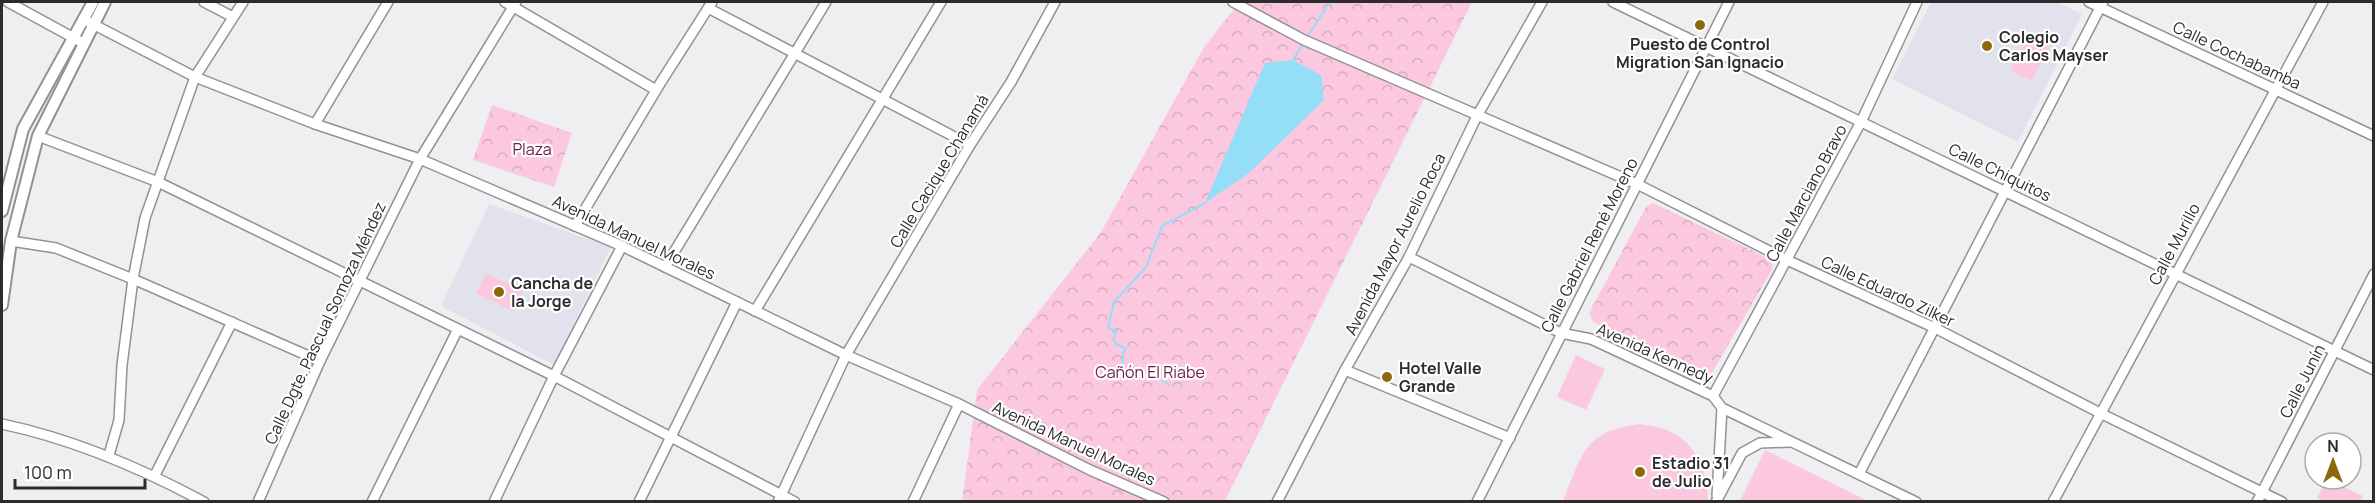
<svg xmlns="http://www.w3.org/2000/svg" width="2375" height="503" viewBox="0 0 2375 503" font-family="Manrope,sans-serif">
<defs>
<pattern id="park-crowns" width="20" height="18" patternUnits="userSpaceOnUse" patternTransform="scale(1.5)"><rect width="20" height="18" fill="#fbc8df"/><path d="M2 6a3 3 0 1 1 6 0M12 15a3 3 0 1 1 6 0" fill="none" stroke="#d7acc0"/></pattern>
</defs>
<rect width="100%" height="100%" fill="#efeff2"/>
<g fill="#e2e2ed">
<polygon points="1931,2 2057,2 2082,14 2018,142 1892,79"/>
<polygon points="489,204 611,247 554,365 441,306"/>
</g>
<g fill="url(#park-crowns)">
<polygon points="1239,2 1472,2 1225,501 962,502 977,390 1101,232 1203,49"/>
<polygon points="492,105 572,133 554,187 473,160"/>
<polygon points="1653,203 1770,259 1773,268 1710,376 1705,377 1593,322 1589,313 1646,207"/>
</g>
<g fill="#fbc8df">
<polygon points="2029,33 2051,44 2032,81 2010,70"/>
<polygon points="486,273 523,291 513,311 476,293"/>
<polygon points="1576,355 1605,369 1586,410 1557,397"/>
<path d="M 1641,424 C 1648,426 1657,426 1664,429 C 1695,439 1708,472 1708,501 L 1563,501 C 1582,455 1584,430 1641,424 Z"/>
<polygon points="1765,450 1864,499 1863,501 1740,501"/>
<polygon points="2327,479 2363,496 2360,501 2323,501 2317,498"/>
</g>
<polygon fill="#94def8" points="1293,60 1321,75 1324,100 1249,173 1205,203 1265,63"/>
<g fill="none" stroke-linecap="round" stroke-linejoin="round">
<g stroke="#94def8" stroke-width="2">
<polyline points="1307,37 1330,2"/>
<polyline points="1293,60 1304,42"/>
<polyline points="1169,385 1160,378 1155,380 1147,373 1144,374 1135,368 1127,371 1123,370 1123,353 1126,349 1116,344 1113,339 1117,331 1108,328 1114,302 1146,267 1162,226 1205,203"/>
</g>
<g stroke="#929295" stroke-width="12">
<g id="minor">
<polyline points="8,2 83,43"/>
<polyline points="204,2 233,17"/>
<polyline points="505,2 656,90"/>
<polyline points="1233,2 1304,40 1637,184 1787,260 1935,328 2102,414 2282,502"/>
<polyline points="1613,2 2374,370"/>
<polyline points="2089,2 2374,136"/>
<polyline points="708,8 970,145"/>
<polyline points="83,19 195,77 315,124 420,159 622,246 846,355 959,404 1090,470 1164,502"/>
<polyline points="315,124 388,2"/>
<polyline points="38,136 158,182 554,376 795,502"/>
<polyline points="575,226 661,82 712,2"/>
<polyline points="11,241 56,248 133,279 320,361"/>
<polyline points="1409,257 1561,333 1591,339 1713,396 1722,408 1916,502"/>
<polyline points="665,267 826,2"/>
<polyline points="755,311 941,2"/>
<polyline points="1345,370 1510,438"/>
<polyline points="1713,396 1861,122 1917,2"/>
<path d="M 2,424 C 73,439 139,467 204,502"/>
<polyline points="109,455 119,420 122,365 133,279 145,218 195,77 243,2"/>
<polyline points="1859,474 2103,2"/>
<polyline points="155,475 232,322"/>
<polyline points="1717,496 1722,408"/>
<polyline points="258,502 320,361 420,159 516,2"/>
<polyline points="372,502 458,329"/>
<polyline points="494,502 554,376 622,246"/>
<polyline points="639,502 737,302"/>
<polyline points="778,502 846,355 970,145 1011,82 1055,2"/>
<polyline points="913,502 959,404"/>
<polyline points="1277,502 1345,370 1409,257 1477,116 1542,2"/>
<polyline points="1477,502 1729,2"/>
<polyline points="1716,502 1742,453 1760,443 1790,442"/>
<polyline points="2053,502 2323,2"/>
<polyline points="2257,502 2374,274"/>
</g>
</g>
<g stroke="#929295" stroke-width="14">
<g id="major">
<polyline points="2,211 23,129 93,2"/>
<polyline points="2,305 11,241 38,136 105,2"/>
</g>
</g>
<use href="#minor" stroke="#fff" stroke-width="9"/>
<use href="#major" stroke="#fff" stroke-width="10"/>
</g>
<g fill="#8a6908" stroke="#fff" stroke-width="2">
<circle cx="1700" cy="25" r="6"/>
<circle cx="1987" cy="46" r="6"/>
<circle cx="499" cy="292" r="6"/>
<circle cx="1387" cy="377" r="6"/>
<circle cx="1640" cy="472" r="6"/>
</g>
<g text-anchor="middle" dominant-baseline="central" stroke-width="4.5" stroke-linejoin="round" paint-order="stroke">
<g font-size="16" font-weight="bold" fill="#2c2c2d" stroke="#fff" text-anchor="start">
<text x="1999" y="37">Colegio<tspan x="1999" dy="18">Carlos Mayser</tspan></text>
<text x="1700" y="44" text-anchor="middle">Puesto de Control<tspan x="1700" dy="18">Migration San Ignacio</tspan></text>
<text x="511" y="283">Cancha de<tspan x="511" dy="18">la Jorge</tspan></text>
<text x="1399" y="368">Hotel Valle<tspan x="1399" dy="18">Grande</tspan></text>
<text x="1652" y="463">Estadio 31<tspan x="1652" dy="18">de Julio</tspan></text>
</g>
<g font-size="16" fill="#2c2c2d" stroke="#fff">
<text transform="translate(2237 55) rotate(25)">Calle Cochabamba</text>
<text transform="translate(939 171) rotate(-59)">Calle Cacique Chanamá</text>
<text transform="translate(2000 172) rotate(26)">Calle Chiquitos</text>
<text transform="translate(1806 193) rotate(-62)">Calle Marciano Bravo</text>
<text transform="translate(634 237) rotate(25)">Avenida Manuel Morales</text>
<text transform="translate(1395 244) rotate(-63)">Avenida Mayor Aurelio Roca</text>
<text transform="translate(2174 244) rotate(-62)">Calle Murillo</text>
<text transform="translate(1589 245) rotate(-63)">Calle Gabriel René Moreno</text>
<text transform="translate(1888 291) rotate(25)">Calle Eduardo Zilker</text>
<text transform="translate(325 323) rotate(-65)">Calle Dgte. Pascual Somoza Méndez</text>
<text transform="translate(1655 353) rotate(24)">Avenida Kennedy</text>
<text transform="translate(2302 381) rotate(-63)">Calle Junín</text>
<text transform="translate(1074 443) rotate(25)">Avenida Manuel Morales</text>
</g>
<g font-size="16" fill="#6f174a" stroke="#fff">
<text x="532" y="149">Plaza</text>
<text x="1150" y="372">Cañón El Riabe</text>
</g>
</g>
<rect width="2375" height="503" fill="none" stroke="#2c2c2d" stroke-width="6"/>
<g transform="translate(2333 461)"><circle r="28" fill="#ffffff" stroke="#ababab" stroke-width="1.5"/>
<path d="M0-4.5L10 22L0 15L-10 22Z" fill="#8a6908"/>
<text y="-9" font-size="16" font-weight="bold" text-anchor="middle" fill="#2c2c2d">N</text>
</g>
<path d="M15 479v9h130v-9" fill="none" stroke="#2c2c2d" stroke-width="3"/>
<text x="24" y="479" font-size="18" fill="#2c2c2d" stroke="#ffffff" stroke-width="4.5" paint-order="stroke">100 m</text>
</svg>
